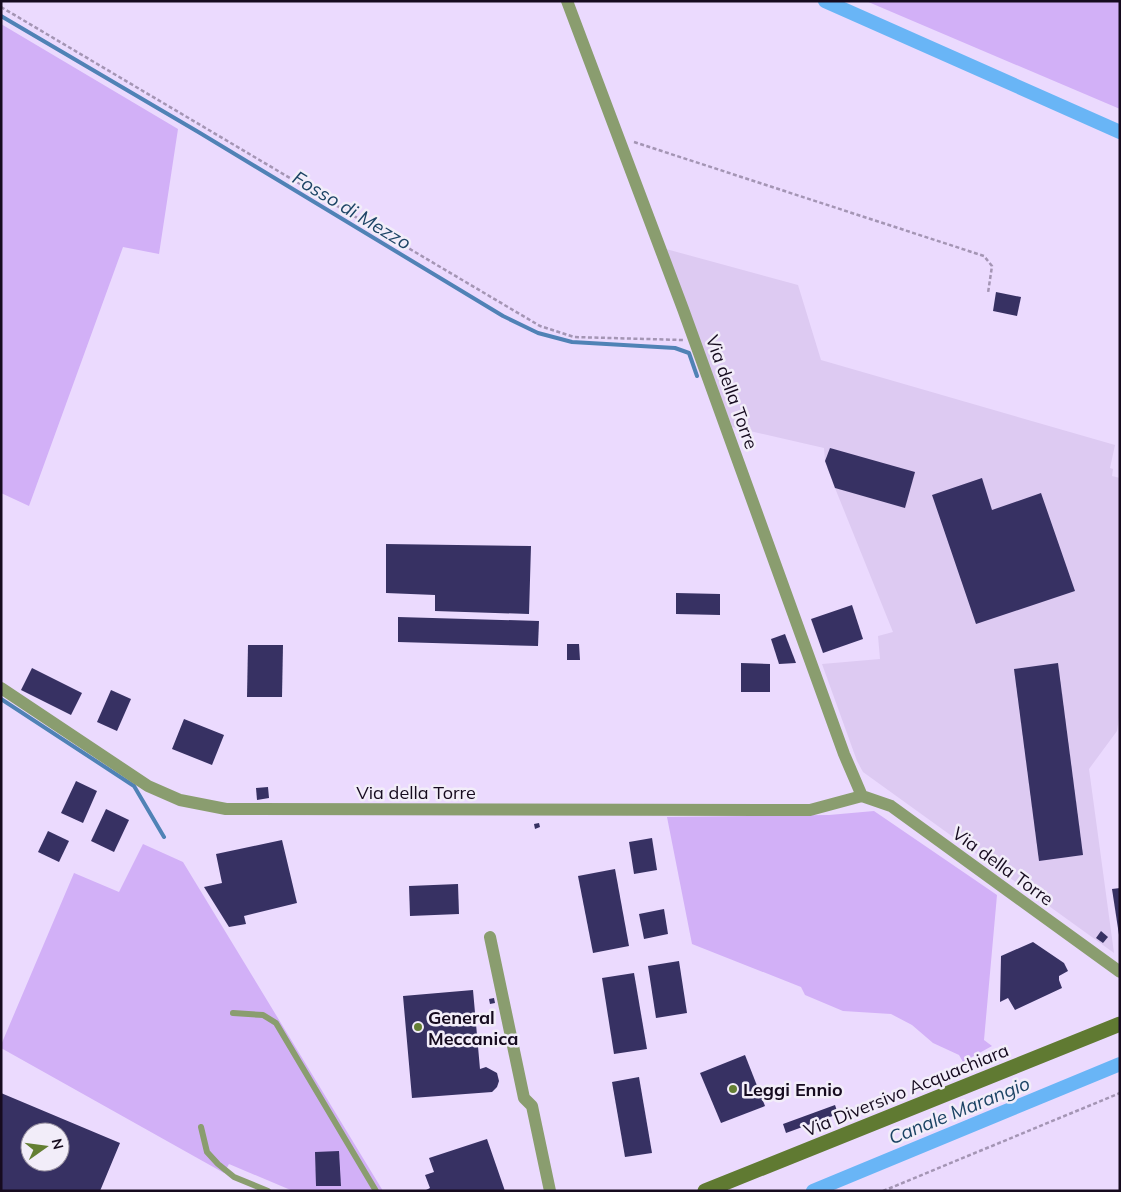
<svg xmlns="http://www.w3.org/2000/svg" width="1121" height="1192" viewBox="0 0 1121 1192" font-family="Mulish,sans-serif">
<rect width="100%" height="100%" fill="#ebdafe"/>
<polygon fill="#ddcaf2" points="666,249 798,285 821,360 1115,445 1110,468 1113,469 1112,476 1120,478 1120,711 1117,731 1089,769 1114,953 863,772 857,761 822,664 880,659 878,636 893,632 835,488 825,461 824,448 732,427"/>
<g fill="#d2b0f7">
<polygon points="866,1 1120,1 1120,109"/>
<polygon points="1,24 178,129 159,254 123,247 29,506 1,493"/>
<polygon points="874,811 997,895 984,1040 992,1046 963,1062 959,1055 933,1043 912,1025 891,1014 843,1011 805,995 801,987 692,944 667,817 829,815"/>
<polygon points="143,844 183,862 383,1191 293,1191 229,1164 224,1173 1,1048 1,1045 74,873 119,892"/>
</g>
<g fill="none" stroke-linecap="round" stroke-linejoin="round">
<g stroke="#5082b6" stroke-width="4">
<polyline points="1,16 200,133 503,316 538,333 572,342 675,348 689,353 697,376"/>
<polyline points="1,699 134,786 164,837"/>
</g>
<g stroke="#69b5f6" stroke-width="14">
<polyline points="825,1 1120,132"/>
<polyline points="813,1191 1120,1064"/>
</g>
</g>
<g fill="#373163" fill-rule="evenodd">
<polygon points="996,292 1021,297 1017,316 993,311"/>
<polygon points="830,448 915,472 905,508 835,488 825,461"/>
<polygon points="982,478 992,510 1041,493 1075,591 976,624 932,495"/>
<polygon points="386,544 531,546 529,614 435,611 435,595 386,593"/>
<polygon points="676,593 720,594 720,615 676,614"/>
<polygon points="852,605 863,639 823,653 811,619"/>
<polygon points="398,617 539,621 538,646 398,642"/>
<polygon points="785,634 796,663 779,664 771,639"/>
<polygon points="567,644 579,644 580,660 567,660"/>
<polygon points="248,645 283,645 282,697 247,697"/>
<polygon points="741,663 770,664 770,692 741,692"/>
<polygon points="1058,663 1083,855 1039,861 1014,669"/>
<polygon points="32,668 82,693 71,715 21,690"/>
<polygon points="111,690 131,699 117,731 97,722"/>
<polygon points="184,719 224,735 212,765 172,749"/>
<polygon points="76,781 97,791 83,823 61,813"/>
<polygon points="268,787 269,798 257,800 256,788"/>
<polygon points="106,809 129,820 114,852 91,841"/>
<polygon points="539,823 540,827 535,829 534,824"/>
<polygon points="48,831 69,841 59,862 38,852"/>
<polygon points="652,838 657,870 634,874 629,842"/>
<polygon points="282,840 297,903 244,916 246,924 229,927 204,887 222,883 216,854"/>
<polygon points="615,869 629,946 593,953 578,876"/>
<polygon points="458,884 459,914 410,916 409,886"/>
<polygon points="1120,888 1120,935 1119,935 1112,889"/>
<polygon points="664,909 668,934 644,939 639,914"/>
<polygon points="1101,931 1108,937 1103,943 1096,938"/>
<polygon points="1033,942 1064,963 1068,971 1059,976 1059,980 1062,988 1015,1010 1008,998 1000,1002 1001,956"/>
<polygon points="679,961 687,1013 656,1018 648,966"/>
<polygon points="634,973 647,1049 614,1054 602,978"/>
<polygon points="473,990 480,1069 486,1067 497,1073 499,1081 497,1087 492,1092 412,1098 403,996"/>
<polygon points="494,998 495,1003 490,1004 489,999"/>
<polygon points="745,1055 765,1106 721,1123 700,1073"/>
<polygon points="639,1077 652,1153 625,1157 612,1082"/>
<path d="M 1,1093 L 120,1143 L 100,1191 L 1,1191 ZM 30,1132 L 60,1132 L 60,1162 L 30,1162 Z"/>
<polygon points="835,1105 838,1114 786,1133 783,1124"/>
<polygon points="487,1139 505,1191 424,1191 430,1188 425,1175 434,1172 429,1158"/>
<polygon points="339,1151 341,1186 316,1186 315,1152"/>
</g>
<g fill="none" stroke-linecap="round" stroke-linejoin="round">
<g stroke="#a495b4" stroke-width="2.5" stroke-dasharray="4 2.5" stroke-linecap="butt">
<polyline points="1,7 540,326 574,337 683,340"/>
<polyline points="634,142 984,256 992,266 988,293"/>
<polyline points="883,1191 1120,1093"/>
</g>
<g stroke="#8a9d6f" stroke-width="6">
<polyline points="233,1013 263,1015 276,1023 376,1191"/>
<polyline points="201,1127 207,1152 218,1164 234,1177 268,1191"/>
</g>
<g stroke="#8a9d6f" stroke-width="12">
<polyline points="567,1 683,309 844,754 862,796 891,806 1120,972"/>
<polyline points="1,688 148,786 180,800 226,809 810,810 862,796"/>
<polyline points="490,937 524,1098 532,1106 550,1191"/>
</g>
<polyline stroke="#607a32" stroke-width="15" points="705,1191 1120,1024"/>
</g>
<g fill="#647f33" stroke="#f2edf9" stroke-width="2">
<circle cx="418" cy="1027" r="5"/>
<circle cx="733" cy="1089" r="5"/>
</g>
<g text-anchor="middle" dominant-baseline="central" stroke-width="5" stroke-linejoin="round" paint-order="stroke">
<g font-size="18" fill="#160b1f" stroke="#f2edf9">
<text transform="translate(732 392) rotate(70)">Via della Torre</text>
<text x="416" y="792">Via della Torre</text>
<text transform="translate(1003 866) rotate(36)">Via della Torre</text>
<text transform="translate(906 1090) rotate(-22)">Via Diversivo Acquachiara</text>
</g>
<g font-size="18" font-weight="bold" fill="#160b1f" stroke="#f2edf9" text-anchor="start">
<text x="428" y="1017">General<tspan x="428" dy="21">Meccanica</tspan></text>
<text x="743" y="1089">Leggi Ennio</text>
</g>
<g font-size="19" font-style="italic" fill="#1c4465" stroke="#f2edf9">
<text transform="translate(352 210) rotate(31)">Fosso di Mezzo</text>
<text transform="translate(959 1110) rotate(-22)">Canale Marangio</text>
</g>
</g>
<rect width="1121" height="1192" fill="none" stroke="#160b1f" stroke-width="5"/>
<g transform="translate(45 1147) rotate(76)"><circle r="24" fill="#f2edf9" stroke="#9a93a2"/>
<path d="M0-4L9 19L0 12L-9 19Z" fill="#647f33"/>
<text y="-8" font-size="14" font-weight="bold" text-anchor="middle" fill="#160b1f">N</text>
</g>
</svg>
